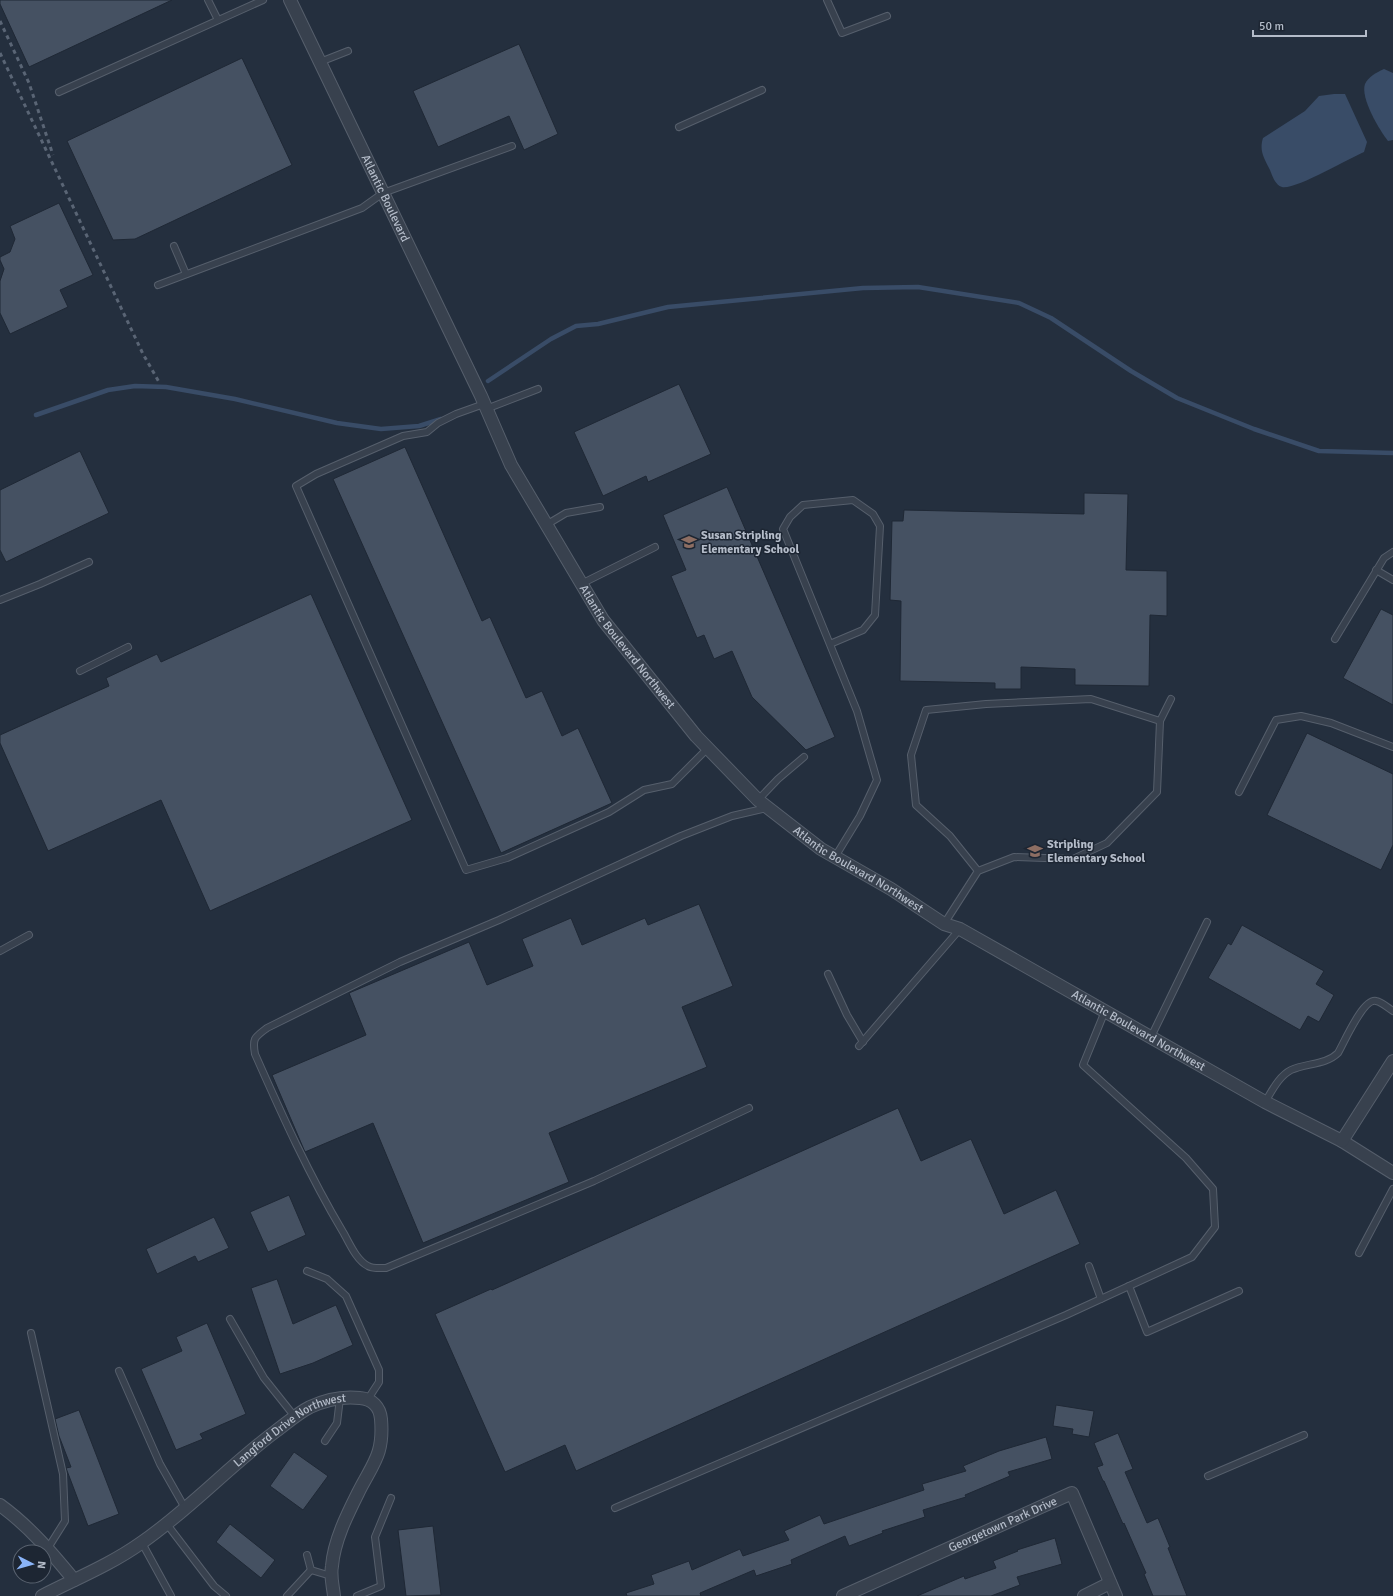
<svg xmlns="http://www.w3.org/2000/svg" width="1393" height="1596" viewBox="0 0 1393 1596" font-family="Signika,sans-serif">
<rect width="100%" height="100%" fill="#242f3e"/>
<g fill="#394c67">
<path d="M 1384,69 L 1393,73 L 1393,140 L 1388,141 C 1380,131 1360,98 1365,84 C 1368,77 1377,72 1384,69 Z"/>
<path d="M 1334,94 L 1345,94 L 1367,142 L 1364,152 C 1348,159 1295,190 1282,187 C 1275,185 1272,175 1270,170 C 1264,158 1259,151 1263,138 L 1305,111 L 1319,96 Z"/>
</g>
<g fill="none" stroke-linecap="round" stroke-linejoin="round">
<g stroke="#394c67" stroke-width="4.5">
<polyline points="488,381 551,339 576,326 598,324 668,307 863,288 918,287 1019,303 1051,318 1131,371 1177,398 1254,429 1319,451 1393,453"/>
<polyline points="36,415 108,390 135,386 166,387 235,399 337,423 381,429 419,426 441,419"/>
</g>
</g>
<g fill="#455162" stroke="#1f2835">
<polygon points="0,0 172,0 29,67 0,4"/>
<polygon points="519,44 558,134 524,150 509,116 438,147 413,91"/>
<polygon points="242,58 292,165 135,239 113,240 67,141"/>
<polygon points="59,203 93,275 60,290 68,307 10,334 0,313 0,281 4,269 0,260 0,257 10,252 15,239 10,226"/>
<polygon points="679,384 711,454 648,482 646,476 603,496 574,432"/>
<polygon points="405,447 482,621 490,617 526,698 542,691 562,736 578,728 612,803 501,853 333,479"/>
<polygon points="80,451 109,513 6,562 0,550 0,490"/>
<polygon points="727,487 835,737 806,750 752,697 732,651 714,659 704,635 697,638 671,576 686,570 663,515"/>
<polygon points="1084,493 1128,494 1126,570 1167,571 1167,616 1150,615 1149,686 1075,685 1075,669 1021,667 1021,689 995,689 995,683 900,681 901,601 890,600 892,521 903,521 904,510 1084,514"/>
<polygon points="311,594 412,820 210,911 161,800 48,851 0,743 0,735 109,686 106,678 157,654 161,662"/>
<polygon points="1381,609 1393,615 1393,705 1343,678"/>
<polygon points="1307,733 1393,774 1393,845 1381,870 1267,815"/>
<polygon points="699,904 733,986 682,1007 707,1067 549,1133 569,1182 423,1243 373,1123 305,1152 272,1075 366,1035 349,993 469,942 487,985 533,966 522,939 571,918 582,945 645,918 648,925"/>
<polygon points="1242,925 1324,971 1316,984 1334,995 1319,1022 1308,1016 1300,1030 1208,978 1228,943 1231,945"/>
<polygon points="898,1108 921,1161 971,1139 1004,1214 1056,1190 1080,1244 576,1471 565,1445 505,1472 435,1314 491,1289 492,1290"/>
<polygon points="289,1195 306,1235 268,1252 250,1212"/>
<polygon points="214,1217 229,1248 198,1262 195,1256 157,1274 146,1249"/>
<polygon points="277,1279 293,1324 336,1305 353,1345 313,1363 280,1374 251,1288"/>
<polygon points="207,1323 246,1414 200,1434 203,1439 176,1450 141,1369 182,1351 176,1337"/>
<polygon points="1056,1405 1094,1411 1089,1437 1072,1434 1073,1429 1053,1426"/>
<polygon points="79,1410 119,1514 88,1526 66,1468 71,1467 59,1436 55,1419"/>
<polygon points="1118,1433 1133,1469 1125,1472 1147,1523 1158,1518 1170,1547 1168,1548 1187,1596 1153,1596 1144,1574 1146,1573 1124,1523 1123,1524 1104,1481 1103,1481 1097,1467 1103,1465 1094,1443"/>
<polygon points="1046,1437 1052,1459 1008,1472 1010,1476 965,1495 966,1497 923,1510 925,1517 882,1531 883,1533 849,1546 845,1536 791,1560 792,1564 756,1576 754,1570 700,1593 701,1596 627,1596 626,1593 654,1584 651,1575 689,1561 692,1570 740,1549 743,1556 789,1540 784,1531 820,1515 824,1524 924,1490 922,1484 966,1471 963,1466 999,1451"/>
<polygon points="294,1452 328,1476 303,1510 270,1486"/>
<polygon points="230,1524 275,1560 261,1578 216,1542"/>
<polygon points="433,1526 441,1595 406,1596 398,1530"/>
<polygon points="1055,1538 1062,1564 1017,1577 1020,1585 991,1596 917,1596 964,1576 965,1579 996,1568 993,1561 1018,1551 1017,1550"/>
</g>
<g fill="none" stroke-linecap="round" stroke-linejoin="round">
<g stroke="#565f6c" stroke-width="8">
<g id="service">
<polyline points="208,0 218,20"/>
<polyline points="827,0 842,33 887,16"/>
<polyline points="320,62 348,51"/>
<polyline points="59,92 263,0"/>
<polyline points="679,127 762,90"/>
<polyline points="174,246 186,274"/>
<polyline points="158,285 362,208 383,193 512,146"/>
<polyline points="484,404 456,414 438,423 427,432 403,436 316,474 296,486 466,870 507,858 609,812 644,790 672,784 708,748"/>
<polyline points="486,409 538,389"/>
<polyline points="546,525 566,513 600,507"/>
<polyline points="1376,570 1393,580"/>
<polyline points="581,584 655,547"/>
<polyline points="0,600 40,584 89,562"/>
<polyline points="1335,639 1384,558 1393,552"/>
<polyline points="830,644 863,630 875,615 880,526 873,514 853,500 803,505 790,517 783,529 857,711 877,780 860,816 835,857"/>
<polyline points="80,671 128,647"/>
<polyline points="1239,792 1276,720 1301,716 1331,723 1393,747"/>
<polyline points="758,800 778,779 804,757"/>
<polyline points="978,871 950,836 916,805 911,755 926,710 986,704 1091,699 1160,721"/>
<polyline points="944,924 978,871 1014,857 1073,859 1107,843 1157,792 1160,721 1171,699"/>
<polyline points="0,951 29,935"/>
<polyline points="828,974 847,1015 863,1042"/>
<polyline points="1151,1037 1207,922"/>
<polyline points="859,1046 960,929"/>
<path d="M 1265,1102 C 1272,1091 1279,1076 1291,1070 C 1306,1063 1326,1065 1338,1053 C 1344,1043 1363,998 1376,1001 C 1382,1002 1388,1008 1393,1011"/>
<path d="M 749,1108 L 594,1181 L 386,1268 C 380,1268 373,1269 368,1266 C 356,1260 349,1242 343,1232 C 309,1175 282,1115 255,1054 C 252,1038 255,1037 267,1028 L 400,962 L 499,920 L 681,836 L 732,816 L 767,808"/>
<polyline points="1359,1253 1393,1189"/>
<polyline points="1089,1266 1101,1299"/>
<polyline points="307,1271 327,1279 346,1296 379,1370 379,1382 368,1399"/>
<polyline points="1129,1286 1147,1332 1239,1291"/>
<polyline points="230,1319 264,1378 295,1417"/>
<polyline points="31,1333 63,1474 65,1521 48,1548"/>
<polyline points="119,1371 160,1464 185,1508"/>
<polyline points="325,1441 337,1423 340,1398"/>
<polyline points="1208,1476 1304,1435"/>
<polyline points="615,1508 1066,1315 1192,1257 1215,1227 1213,1189 1186,1158 1083,1065 1105,1011"/>
<polyline points="166,1523 214,1586 226,1596"/>
<polyline points="142,1543 171,1596"/>
<polyline points="307,1555 311,1570 331,1576"/>
<polyline points="287,1596 311,1570"/>
<polyline points="357,1596 381,1586 375,1537 391,1498"/>
</g>
</g>
<g stroke="#565f6c" stroke-width="14">
<g id="minor">
<path id="s1" d="M 290,0 L 481,396 L 511,465 L 603,620 L 696,736 L 758,800 L 821,849 L 891,889 L 944,924 L 960,929 L 1265,1102 L 1342,1141 L 1393,1173"/>
<polyline points="1342,1141 1393,1061"/>
<path d="M 0,1505 C 29,1526 51,1552 74,1580"/>
<path id="s2" d="M 42,1596 C 75,1579 110,1565 141,1543 C 189,1510 229,1466 276,1431 C 287,1423 298,1413 310,1407 C 325,1400 343,1396 360,1398 C 372,1399 380,1407 381,1419 C 384,1455 373,1463 358,1493 C 347,1515 334,1541 332,1566 C 330,1576 333,1586 334,1596"/>
<path id="s3" d="M 843,1596 L 1072,1493 L 1116,1596"/>
<polyline points="1084,1596 1110,1583"/>
</g>
</g>
<use href="#service" stroke="#38414e" stroke-width="6"/>
<use href="#minor" stroke="#38414e" stroke-width="12"/>
<g stroke="#5a6575" stroke-width="3" stroke-dasharray="4 4" stroke-linecap="butt">
<polyline points="0,21 29,83 53,155"/>
<polyline points="0,53 143,354 159,382"/>
</g>
</g>
<defs>
<g id="school-bare" transform="scale(1.2)"><path d="M0-5L7-2L0 1L-7-2ZM-4 1L0 2.5L4 1V4Q0 6-4 4Z" fill="#8d6e63" stroke="#1d2633" stroke-width="2.5" paint-order="stroke"/></g>
</defs>
<g fill-rule="evenodd">
<use href="#school-bare" x="689" y="542"/>
<use href="#school-bare" x="1035" y="851"/>
</g>
<g text-anchor="middle" dominant-baseline="central" stroke-width="3" stroke-linejoin="round" paint-order="stroke">
<g font-size="12" fill="#b4bcc9" stroke="#1d2633">
<text stroke="none"><textPath href="#s1" startOffset="220">Atlantic Boulevard</textPath></text>
<text stroke="none"><textPath href="#s1" startOffset="731">Atlantic Boulevard Northwest</textPath></text>
<text stroke="none"><textPath href="#s1" startOffset="1055">Atlantic Boulevard Northwest</textPath></text>
<text stroke="none"><textPath href="#s1" startOffset="1379">Atlantic Boulevard Northwest</textPath></text>
<text stroke="none"><textPath href="#s2" startOffset="301">Langford Drive Northwest</textPath></text>
<text stroke="none"><textPath href="#s3" startOffset="175">Georgetown Park Drive</textPath></text>
</g>
<g font-size="12" font-weight="bold" fill="#b4bcc9" stroke="#1d2633" text-anchor="start">
<text x="701" y="535">Susan Stripling<tspan x="701" dy="14">Elementary School</tspan></text>
<text x="1047" y="844">Stripling<tspan x="1047" dy="14">Elementary School</tspan></text>
</g>
</g>
<g transform="translate(32 1564) rotate(96)"><circle r="19" fill="#1d2633" stroke="#59626f"/>
<path d="M0-3L7 15L0 10L-7 15Z" fill="#8ab4f8"/>
<text y="-6" font-size="11" font-weight="bold" text-anchor="middle" fill="#b4bcc9">N</text>
</g>
<path d="M1253 30v6h113v-6" fill="none" stroke="#b4bcc9" stroke-width="2"/>
<text x="1259" y="30" font-size="12" fill="#b4bcc9" stroke="#1d2633" stroke-width="3" paint-order="stroke">50 m</text>
</svg>
